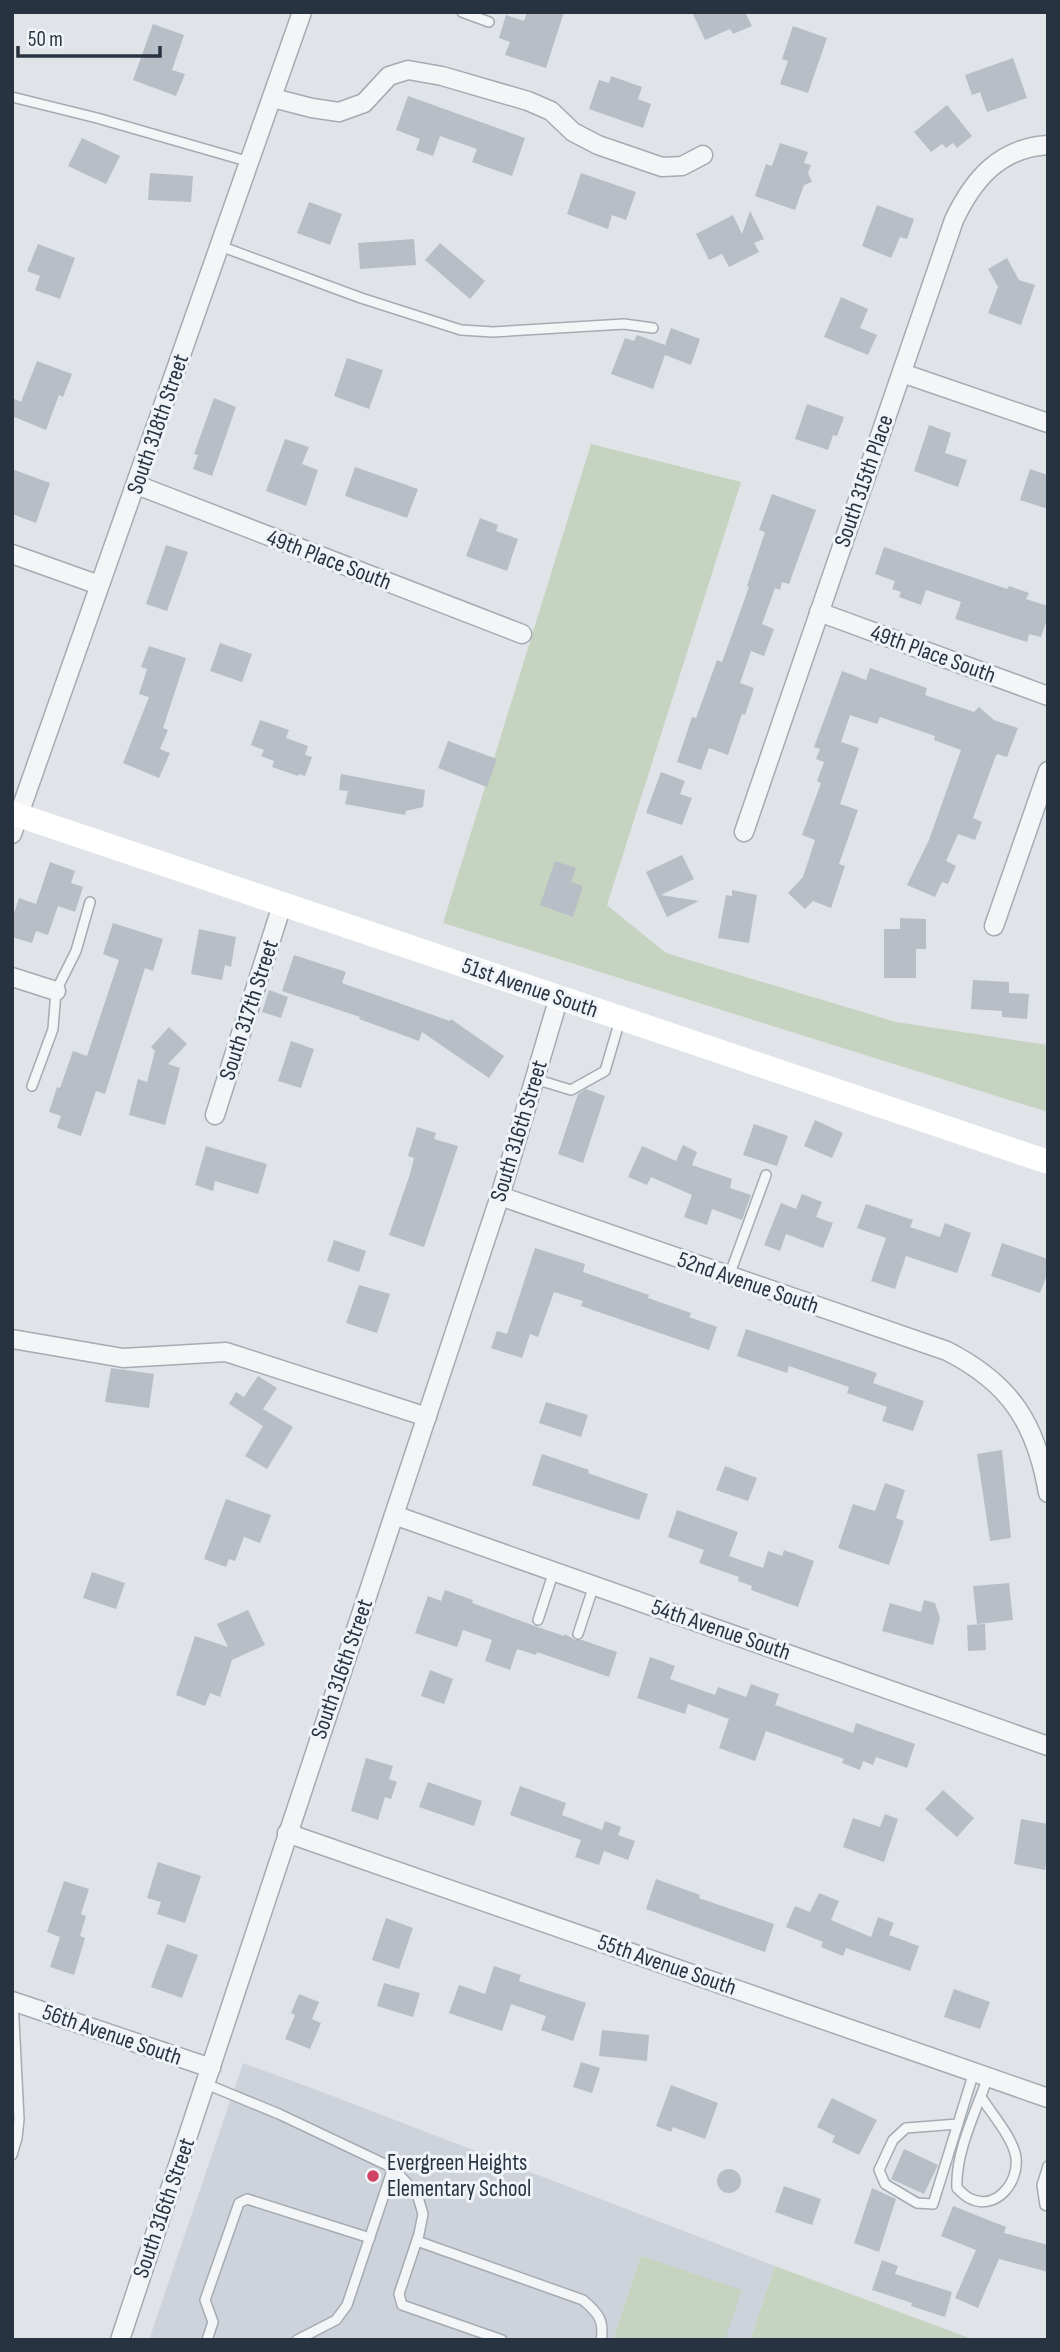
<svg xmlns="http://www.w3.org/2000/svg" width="1060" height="2352" viewBox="0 0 1060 2352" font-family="'Sofia Sans Condensed',sans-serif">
<rect width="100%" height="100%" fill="#e0e4e9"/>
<polygon fill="#ced3db" points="243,2063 309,2087 775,2266 750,2340 149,2340"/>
<g fill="#c7d3c1">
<polygon points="591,444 741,482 607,905 666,953 896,1022 1048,1045 1048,1112 443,923"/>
<polygon points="641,2256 742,2290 725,2340 613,2340"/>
<polygon points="775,2266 975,2340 750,2340"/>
</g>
<g fill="#b7bec6">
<polygon points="527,12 564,12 546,68 505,55 510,42 499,38 506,15 524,21"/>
<polygon points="692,12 745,12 752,26 733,34 730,29 705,40"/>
<polygon points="153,24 184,35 172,70 185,74 176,96 133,80"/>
<polygon points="793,26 827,38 808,93 780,84 788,61 782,59"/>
<polygon points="1013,58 1027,98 987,112 980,92 972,95 965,75"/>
<polygon points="611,76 642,87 638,99 651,104 643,128 589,109 599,80 609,83"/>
<polygon points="408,96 525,138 512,176 472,162 477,149 440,136 433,156 416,150 420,139 396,130"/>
<polygon points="947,105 972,136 957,148 953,143 946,148 942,144 931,152 914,132"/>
<polygon points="82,138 120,156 106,184 68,166"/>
<polygon points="780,143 808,152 804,163 811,165 808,173 812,182 804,185 795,210 755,196 766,164 772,166"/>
<polygon points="150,173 193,176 191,202 148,200"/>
<polygon points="581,173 636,192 626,220 612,215 608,229 567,214"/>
<polygon points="309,202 342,214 330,245 297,233"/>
<polygon points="877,205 914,219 907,239 900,237 891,258 862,246"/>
<polygon points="750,211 764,239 754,243 759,252 729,267 722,254 709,260 696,234 733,215 742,234"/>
<polygon points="414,239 416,265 360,269 358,243"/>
<polygon points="440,243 485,281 470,299 425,260"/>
<polygon points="38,244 75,258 60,299 35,290 40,276 27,271"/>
<polygon points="1007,258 1019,280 1035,285 1021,325 988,313 998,287 988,269"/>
<polygon points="841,297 868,309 860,328 877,335 868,355 824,337"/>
<polygon points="671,328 700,339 691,365 665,355 653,389 611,374 625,338 634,341 637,335 665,345"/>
<polygon points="347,358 383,370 369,409 334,396"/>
<polygon points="37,361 72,374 63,397 59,395 46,430 12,416 12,398 21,402"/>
<polygon points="214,398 236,407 212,476 193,469 198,455 194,454"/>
<polygon points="807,404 844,417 837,436 833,435 828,450 795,439"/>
<polygon points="929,425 951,433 945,453 967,460 958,487 914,471"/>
<polygon points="285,439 309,447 302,464 318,470 306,506 266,491"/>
<polygon points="355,467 418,489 407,518 345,496"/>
<polygon points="12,469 50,483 36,523 12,514"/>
<polygon points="1030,469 1048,475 1048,509 1020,500"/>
<polygon points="772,494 816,510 789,584 782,582 780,590 775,588 762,624 774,629 764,656 751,651 740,683 754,688 745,715 742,714 728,755 709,748 701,770 677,762 692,717 696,718 717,660 722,662 749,587 747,586 765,532 759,530"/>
<polygon points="480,518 498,525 496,531 518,539 507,571 466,556"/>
<polygon points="166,545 188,552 167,611 146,604"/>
<polygon points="884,547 1007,589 1009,586 1029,593 1026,599 1048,606 1048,616 1041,637 1029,634 1027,642 955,619 961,602 926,590 921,605 899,597 901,592 892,589 895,581 875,574"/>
<polygon points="220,643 252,654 242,682 210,671"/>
<polygon points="149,646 186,658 163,728 168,730 160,749 170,753 159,778 123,763 149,697 139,694 147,669 141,667"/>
<polygon points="870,668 927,688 925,695 974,712 979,707 994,720 1018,728 1007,757 997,754 995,758 973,818 982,822 975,840 958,834 946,861 956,866 948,884 942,882 935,897 907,885 929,840 961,750 934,740 935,736 880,717 877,724 850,715 841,742 859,748 840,804 858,810 839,864 845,866 831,908 813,901 805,909 788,893 803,877 815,840 802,835 821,783 817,781 824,762 816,759 820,749 814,747 842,671 866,680"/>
<polygon points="260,720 289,730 286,738 308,746 305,755 312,757 305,776 299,774 298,776 272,767 274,761 261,756 264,750 251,745"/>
<polygon points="448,741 497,759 487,787 438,768"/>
<polygon points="661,772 685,781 680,794 692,798 682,825 646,813"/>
<polygon points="341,774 425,790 423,807 406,811 405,815 345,804 348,791 339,790"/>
<polygon points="682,855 694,879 661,895 699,901 667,917 646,872"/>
<polygon points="555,861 576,868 571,882 583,886 573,917 540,905"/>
<polygon points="50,862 75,871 71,883 83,887 75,912 58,906 48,935 36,931 32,943 12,937 12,920 19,898 36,904"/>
<polygon points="732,890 757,895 749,943 718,938 726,895 732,896"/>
<polygon points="900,918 926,919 926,949 916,949 916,978 884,978 884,929 900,929"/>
<polygon points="113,923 163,939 153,971 145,968 105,1094 96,1091 81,1136 57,1128 61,1116 49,1112 57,1087 60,1088 73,1051 87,1056 119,960 103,954"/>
<polygon points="199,929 236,937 231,967 225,965 222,980 191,974"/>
<polygon points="294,955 346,972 342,983 450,1021 451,1019 504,1056 489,1078 422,1032 419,1041 359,1019 360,1017 282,991"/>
<polygon points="973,980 1009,982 1009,993 1029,994 1027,1019 1002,1017 1002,1011 971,1009"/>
<polygon points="269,990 288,997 281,1018 262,1012"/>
<polygon points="169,1027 187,1044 168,1064 180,1068 165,1125 129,1115 138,1079 147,1082 155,1051 151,1047"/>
<polygon points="291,1041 314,1049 301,1088 278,1081"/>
<polygon points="586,1089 605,1096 583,1163 558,1154 578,1094"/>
<polygon points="815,1120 843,1133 832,1158 804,1146"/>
<polygon points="754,1124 788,1136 777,1166 743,1155"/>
<polygon points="417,1127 436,1133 434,1139 458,1146 424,1247 389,1235 410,1174 414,1158 408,1156"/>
<polygon points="683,1145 697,1152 692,1165 732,1179 730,1188 751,1195 742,1220 712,1209 707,1225 684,1217 692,1195 651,1177 647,1185 628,1177 642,1146 676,1161"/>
<polygon points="206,1146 267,1164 258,1194 215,1181 213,1191 195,1185"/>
<polygon points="802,1194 822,1202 816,1217 833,1223 823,1248 786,1234 780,1251 764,1245 781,1203 796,1209"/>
<polygon points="866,1204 913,1220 910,1227 940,1237 945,1223 971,1233 957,1273 906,1256 895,1289 871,1281 886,1238 857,1228"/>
<polygon points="334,1240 366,1251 359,1272 327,1261"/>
<polygon points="1002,1243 1048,1259 1048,1272 1040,1293 991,1276"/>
<polygon points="535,1248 585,1264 583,1272 649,1295 648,1298 691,1313 689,1317 717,1327 709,1350 581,1306 583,1301 554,1292 538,1337 530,1334 522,1358 491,1348 497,1331 507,1334"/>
<polygon points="359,1285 390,1294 377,1333 346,1323"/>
<polygon points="746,1329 877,1373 873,1383 924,1401 913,1431 882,1421 887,1407 847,1393 849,1387 789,1366 787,1373 737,1356"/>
<polygon points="111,1368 154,1374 149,1408 105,1402"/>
<polygon points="258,1376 277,1388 263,1409 293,1427 267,1469 245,1456 263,1426 229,1404 236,1392 244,1397"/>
<polygon points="546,1402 588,1415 581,1437 539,1423"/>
<polygon points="1002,1450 1011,1538 990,1541 977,1454"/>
<polygon points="542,1454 589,1470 588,1473 648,1494 639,1520 532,1485"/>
<polygon points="725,1466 757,1478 748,1501 716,1490"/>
<polygon points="885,1483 905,1490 896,1518 904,1521 889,1565 838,1548 853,1504 875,1511"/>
<polygon points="226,1499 271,1515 260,1543 244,1537 235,1561 229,1559 226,1567 204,1559"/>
<polygon points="677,1510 738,1532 729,1556 763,1568 768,1551 782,1556 784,1550 814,1561 798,1607 751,1590 752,1586 738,1581 739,1577 699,1563 704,1550 668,1537"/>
<polygon points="92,1572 125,1583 116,1609 83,1598"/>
<polygon points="1009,1583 1013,1620 977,1624 973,1586"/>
<polygon points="445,1590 473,1600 472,1603 535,1626 564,1636 565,1634 575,1640 582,1640 617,1652 609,1677 537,1652 536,1655 517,1649 510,1670 485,1661 492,1640 463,1630 457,1647 415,1633 428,1596 441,1601"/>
<polygon points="924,1600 935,1603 940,1618 933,1645 882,1631 890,1603 921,1612"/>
<polygon points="248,1610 265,1645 232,1660 220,1697 210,1693 205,1706 176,1695 195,1636 228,1647 217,1624"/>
<polygon points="985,1624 986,1650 968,1651 967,1625"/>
<polygon points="650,1657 675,1666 670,1679 715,1695 718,1687 746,1697 751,1684 779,1694 775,1705 853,1733 856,1723 915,1744 907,1768 876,1757 873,1765 863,1761 860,1770 842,1763 844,1759 766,1731 755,1761 719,1748 729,1719 688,1704 685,1714 637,1698"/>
<polygon points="430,1670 453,1679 444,1704 421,1696"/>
<polygon points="366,1758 393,1766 389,1779 397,1782 391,1799 385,1797 378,1820 351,1811"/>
<polygon points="428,1782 482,1801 474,1826 419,1807"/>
<polygon points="520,1786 566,1803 562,1815 602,1830 605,1821 621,1827 618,1835 635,1841 628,1860 604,1851 599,1865 575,1857 581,1840 510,1815"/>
<polygon points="943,1790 974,1818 957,1837 925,1809"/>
<polygon points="885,1814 898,1819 884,1862 843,1847 853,1818 880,1827"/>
<polygon points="1021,1819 1048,1824 1048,1853 1045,1870 1014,1864"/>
<polygon points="158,1862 201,1876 185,1923 157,1914 161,1902 147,1898"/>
<polygon points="656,1879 700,1895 699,1898 774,1924 765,1952 646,1909"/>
<polygon points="64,1881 89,1889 81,1914 86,1916 80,1936 85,1938 74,1975 50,1967 60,1937 47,1932"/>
<polygon points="819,1893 839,1901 831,1920 871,1937 878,1917 894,1923 889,1935 919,1946 910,1971 846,1948 843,1956 821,1947 823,1942 786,1927 795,1906 810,1912"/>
<polygon points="386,1918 413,1928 399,1969 372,1960"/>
<polygon points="167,1944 198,1955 182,1998 151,1987"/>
<polygon points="494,1966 521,1975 519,1981 586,2003 573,2041 541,2030 546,2016 511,2004 502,2031 449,2013 459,1985 485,1994"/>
<polygon points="384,1983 420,1993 413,2017 377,2006"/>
<polygon points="954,1989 990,2002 980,2029 944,2017"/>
<polygon points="299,1994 319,2002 312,2019 321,2023 310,2049 285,2039 295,2015 291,2013"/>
<polygon points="602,2030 649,2035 647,2061 599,2056"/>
<polygon points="581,2062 600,2068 592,2093 573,2087"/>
<polygon points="671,2085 718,2103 705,2139 673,2127 671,2132 656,2126"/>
<polygon points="832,2098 877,2120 859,2155 832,2142 835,2136 817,2127"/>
<polygon points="904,2149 938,2165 924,2194 891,2179"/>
<circle cx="729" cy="2181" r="12"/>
<polygon points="784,2186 821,2199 812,2225 775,2212"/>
<polygon points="872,2188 896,2199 879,2252 854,2243"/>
<polygon points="953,2206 1006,2227 1004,2233 1048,2245 1048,2272 999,2259 978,2308 955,2298 976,2250 941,2236"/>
<polygon points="882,2260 898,2266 895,2274 952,2292 945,2317 911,2306 912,2303 872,2290"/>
</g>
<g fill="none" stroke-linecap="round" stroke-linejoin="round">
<g stroke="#a5abb3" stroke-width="12">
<g id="lane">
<polyline points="462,12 489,22"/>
<polyline points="12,97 97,118 250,162"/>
<polyline points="220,246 361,298 461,330 493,332 624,324 653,328"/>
<polyline points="535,1079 571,1090 605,1071 620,1020"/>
<polyline points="32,1086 53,1029 56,991 76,951 90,902"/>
<polyline points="729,1276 766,1175"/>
<polyline points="538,1620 554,1571"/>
<polyline points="578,1634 594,1585"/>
<polyline points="206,2084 279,2114 393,2168 417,2194 423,2214 419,2234 399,2294 402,2305 502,2340"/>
<path d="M 981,2097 C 991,2113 1014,2139 1016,2158 C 1019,2183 995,2212 969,2198 C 965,2196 960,2191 957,2188 C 955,2153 976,2111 988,2077"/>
<polyline points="958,2124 906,2128 893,2140 879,2170 885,2184 917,2203 933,2204 974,2072"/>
<polyline points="12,2155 17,2138 19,2119 13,2001"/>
<polyline points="1048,2166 1042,2185 1045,2205 1048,2206"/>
<path d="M 417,2241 L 583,2300 C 597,2312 605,2320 601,2340"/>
<polyline points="207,2340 213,2322 205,2300 239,2203 247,2199 370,2238"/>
<polyline points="297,2340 336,2320 347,2305 393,2168"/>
</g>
</g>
<g stroke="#a5abb3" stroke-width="21">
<g id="street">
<polyline points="273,98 312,108 339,112 364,103 389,76 408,70 442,76 528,101 551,111 573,132 598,145 662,167 682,166 703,155"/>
<polyline points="902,373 1048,423"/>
<polyline points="137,485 522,634"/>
<polyline points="12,554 99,585"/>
<polyline points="819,612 1048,696"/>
<path d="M 744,832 L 954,220 C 973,180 999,148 1048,145"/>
<polyline points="12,834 302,12"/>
<polyline points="994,926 1048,771"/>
<polyline points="12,977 56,991"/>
<polyline points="215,1115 282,905"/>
<path d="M 500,1196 L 947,1351 C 1010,1383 1036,1423 1048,1493"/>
<polyline points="12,1339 123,1358 226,1352 427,1417"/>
<polyline points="394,1515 1048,1746"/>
<polyline points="287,1833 1048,2098"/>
<polyline points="12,2001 211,2068"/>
<polyline points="120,2340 500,1196 559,997"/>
</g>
</g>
<use href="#lane" stroke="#f3f5f7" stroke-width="9"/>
<use href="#street" stroke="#f3f5f7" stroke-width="18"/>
<polyline stroke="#fff" stroke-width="24" points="12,813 1048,1162"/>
</g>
<circle fill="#cf4462" stroke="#f0f3f7" stroke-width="2.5" cx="373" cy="2176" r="7"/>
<g text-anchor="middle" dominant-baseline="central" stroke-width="6" stroke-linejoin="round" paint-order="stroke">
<g font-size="23" fill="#283341" stroke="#f0f3f7">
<text transform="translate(158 424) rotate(-71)">South 318th Street</text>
<text transform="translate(864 481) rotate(-71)">South 315th Place</text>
<text transform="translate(329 560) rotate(21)">49th Place South</text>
<text transform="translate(933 654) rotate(20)">49th Place South</text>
<text transform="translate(530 988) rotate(19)">51st Avenue South</text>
<text transform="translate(249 1010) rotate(-72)">South 317th Street</text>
<text transform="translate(519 1131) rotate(-73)">South 316th Street</text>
<text transform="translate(748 1283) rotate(19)">52nd Avenue South</text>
<text transform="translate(721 1630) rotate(19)">54th Avenue South</text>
<text transform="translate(342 1669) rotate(-71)">South 316th Street</text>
<text transform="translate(667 1965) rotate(19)">55th Avenue South</text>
<text transform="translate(112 2035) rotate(19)">56th Avenue South</text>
<text transform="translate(164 2208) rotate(-71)">South 316th Street</text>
</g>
<g font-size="23" fill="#283341" stroke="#f0f3f7" text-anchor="start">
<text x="387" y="2163">Evergreen Heights<tspan x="387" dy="26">Elementary School</tspan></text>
</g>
</g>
<rect width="1060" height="2352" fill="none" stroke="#283341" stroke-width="28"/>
<path d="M18 46v10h142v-10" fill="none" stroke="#283341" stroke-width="3.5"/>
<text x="28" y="46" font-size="21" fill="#283341" stroke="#f0f3f7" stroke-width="5" paint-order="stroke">50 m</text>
</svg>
